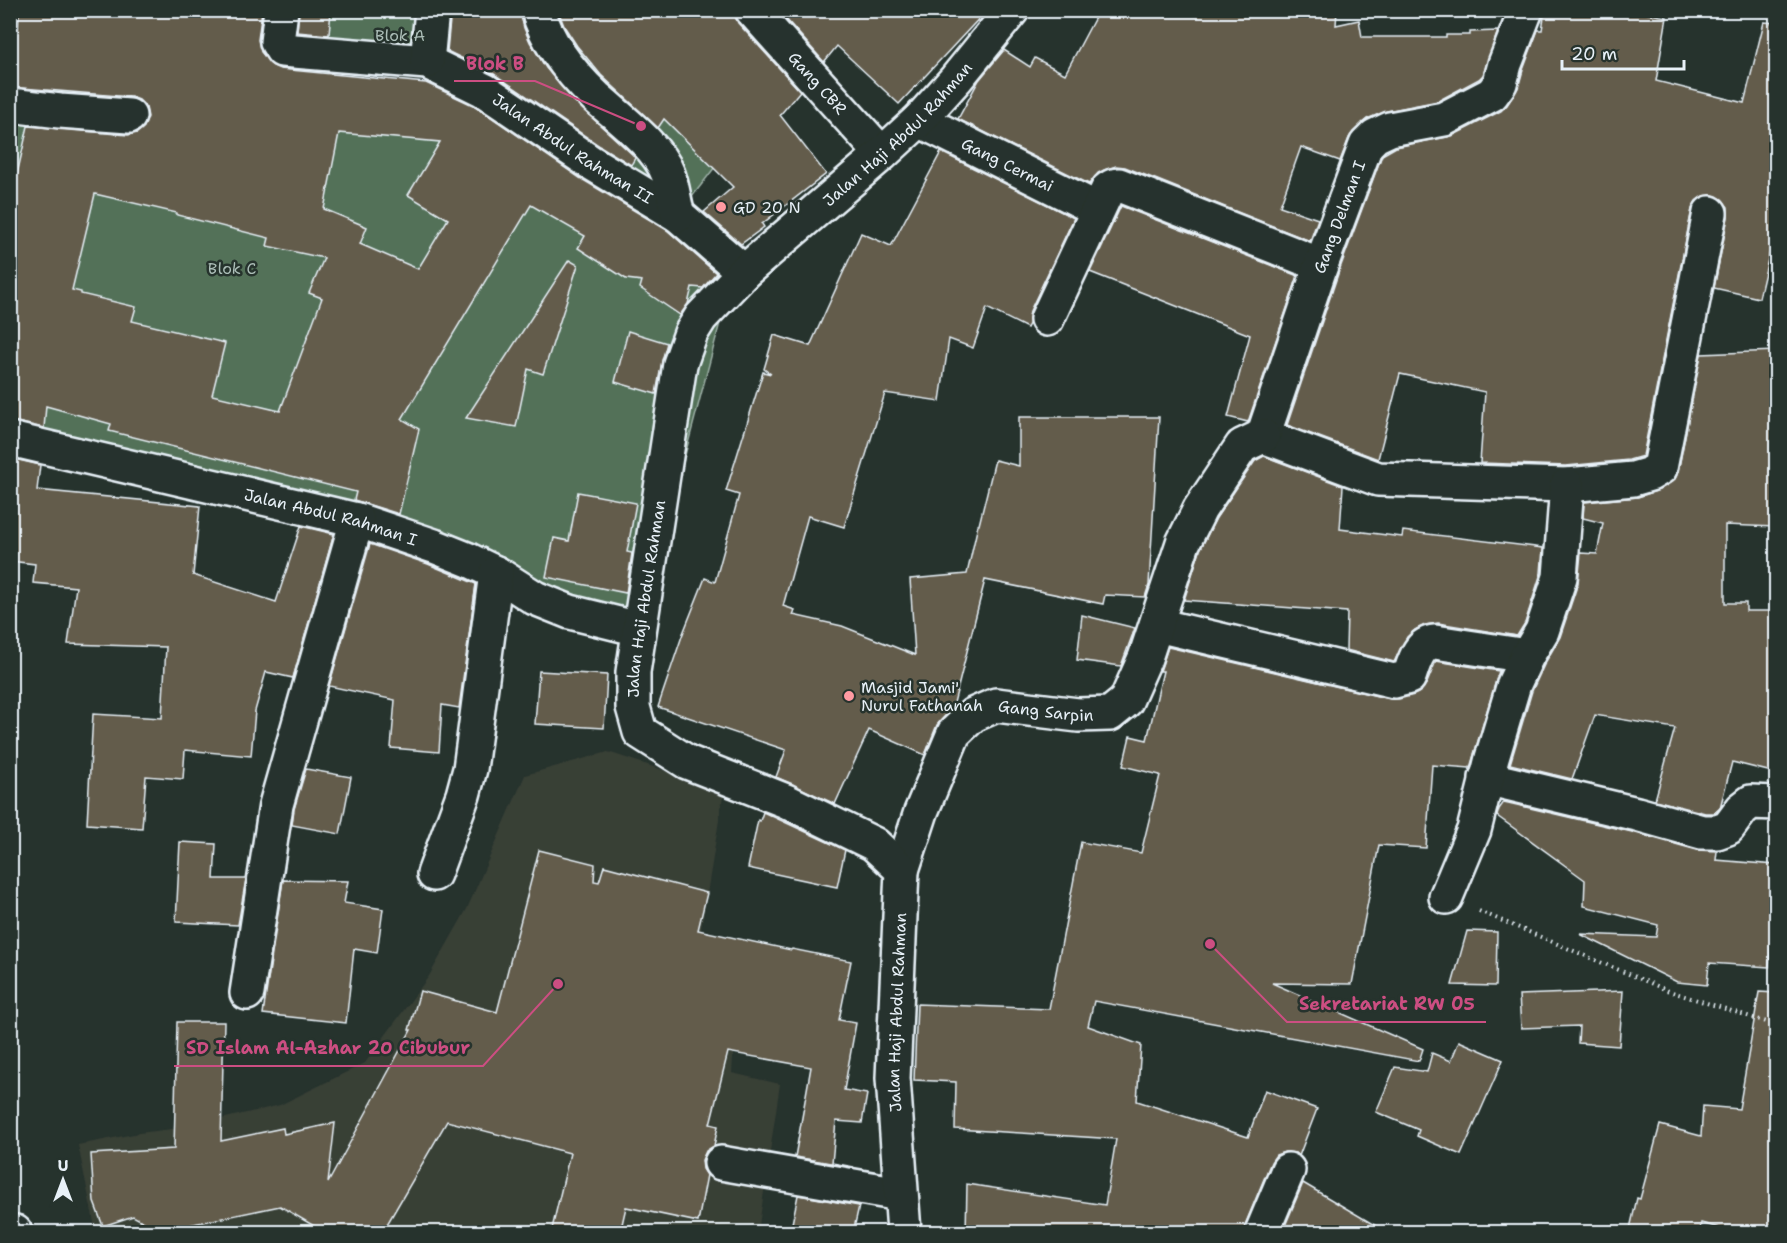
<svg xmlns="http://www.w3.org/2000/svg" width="1787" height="1243" viewBox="0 0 1787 1243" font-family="'Shantell Sans',sans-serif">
<rect width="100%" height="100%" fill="#26332d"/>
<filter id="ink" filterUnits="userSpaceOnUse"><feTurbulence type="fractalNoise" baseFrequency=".0167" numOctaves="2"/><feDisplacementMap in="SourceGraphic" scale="12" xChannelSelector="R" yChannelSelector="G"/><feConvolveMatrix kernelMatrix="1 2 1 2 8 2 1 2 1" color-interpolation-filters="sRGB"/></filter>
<g filter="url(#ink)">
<polygon fill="#383f36" points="608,752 724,790 686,1022 735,1029 732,1073 780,1084 758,1232 96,1232 78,1145 139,1133 188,1127 280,1105 365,1063 429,976 467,909 525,775"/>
<polygon fill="#537159" stroke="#9eb1a8" stroke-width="1.5" points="284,11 835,11 678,215 427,62 284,51 735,266 639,629 357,520 11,439 11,23 282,50"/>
<g fill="#635c4c" stroke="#e8f1f8" stroke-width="1.5" fill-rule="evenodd">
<path d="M 19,10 L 262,10 L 258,40 L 261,52 L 273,66 L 280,69 L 426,83 L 475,106 L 580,178 L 667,230 L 716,273 L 703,288 L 692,287 L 688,304 L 680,315 L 640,288 L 642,281 L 626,279 L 578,248 L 585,236 L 531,205 L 402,419 L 419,429 L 399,514 L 354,500 L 356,492 L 109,431 L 111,424 L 46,406 L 44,428 L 10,421 L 10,182 L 15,183 L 28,126 L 128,135 L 137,133 L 144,127 L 148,117 L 146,107 L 139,100 L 131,97 L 10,87 L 11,31 L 18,31 ZM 339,133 L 440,142 L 408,195 L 448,219 L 418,269 L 360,244 L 367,227 L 324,209 ZM 95,194 L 177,213 L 177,215 L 269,238 L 267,246 L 324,258 L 309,293 L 322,298 L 280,411 L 212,395 L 225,343 L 132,321 L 136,307 L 81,294 L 81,292 L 72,290 Z"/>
<polygon points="299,10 331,10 329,35 297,32"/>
<polygon points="451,10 520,10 524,28 530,42 546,68 574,101 633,155 635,158 631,165 600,146 494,74 447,51"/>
<polygon points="558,10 734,10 734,14 738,23 800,91 780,115 826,174 762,224 764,227 741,244 704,212 733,187 664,119 658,128 601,75 577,46 564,26"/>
<polygon points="778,10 987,10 899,104 837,46 824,62"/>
<polygon points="1099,10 1337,10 1336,25 1359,20 1362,37 1446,37 1446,35 1470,35 1470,32 1498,31 1483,75 1479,79 1438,101 1387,111 1367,119 1353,132 1349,138 1340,161 1301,147 1280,206 1318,219 1310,241 1125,167 1116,166 1104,170 1098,173 1089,184 958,119 979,80 1004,50 1030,67 1035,58 1065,74"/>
<polygon points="1545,10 1627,10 1667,17 1656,81 1744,103 1764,22 1776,23 1776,225 1759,298 1714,288 1728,217 1728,207 1722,199 1713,195 1703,196 1696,201 1692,209 1643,456 1629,460 1566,466 1480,463 1485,392 1400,374 1378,459 1287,425 1339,271 1382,155 1396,147 1452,136 1501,111 1507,105 1518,88 1523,70 1538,30 1542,30"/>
<polygon points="941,152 1074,218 1030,311 1029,324 1027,328 987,308 973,348 949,339 940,401 885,393 844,527 808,516 783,606 795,610 793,615 842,626 915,655 910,579 967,574 978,525 979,525 995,460 1019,466 1019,417 1159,417 1149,585 1145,597 1105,595 1103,604 985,580 953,707 937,725 925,755 869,730 835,804 776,777 786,750 658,707 682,636 705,578 715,582 739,495 726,491 763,372 771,374 764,369 774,335 810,346 861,233 891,246"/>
<polygon points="1121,206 1298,276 1248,422 1228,417 1250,335 1090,272"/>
<polygon points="569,260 578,265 543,374 528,369 516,427 466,418"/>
<polygon points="628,331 667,343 662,361 656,394 615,382"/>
<polygon points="1776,351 1776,527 1725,525 1725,603 1746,603 1746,611 1776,611 1776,773 1732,762 1720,808 1714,813 1705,813 1655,800 1675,728 1595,715 1572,779 1510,764 1532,691 1544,665 1560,637 1578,583 1581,553 1597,554 1603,523 1583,518 1584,502 1638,497 1659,490 1675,479 1678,472 1701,354"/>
<polygon points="1264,456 1343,486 1340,529 1402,537 1403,531 1543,548 1541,573 1525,623 1517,636 1438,623 1425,625 1415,630 1407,637 1394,662 1346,650 1347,612 1184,600 1200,550 1216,518 1255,461"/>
<polygon points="10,458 40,465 37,490 200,506 193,575 276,602 301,526 334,534 293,678 266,672 255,711 251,756 185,750 183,779 146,776 142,828 87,824 93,714 162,718 166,647 68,644 76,587 33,583 35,564 10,561"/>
<polygon points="578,492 636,503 627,552 632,553 626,593 546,577 554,538 569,541"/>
<polygon points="370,544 428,564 476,584 459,708 442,705 439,752 391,748 395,700 329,686"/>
<polygon points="1082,615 1135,628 1121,666 1077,660"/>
<polygon points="1168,647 1390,699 1399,699 1414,695 1421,691 1427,683 1436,661 1499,671 1470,768 1432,765 1426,848 1379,845 1352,984 1272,983 1423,1049 1419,1061 1094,1001 1088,1026 1141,1045 1137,1101 1248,1137 1265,1090 1317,1109 1299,1156 1295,1153 1285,1152 1276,1155 1271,1162 1245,1225 1244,1233 966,1233 967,1184 1105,1205 1116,1139 955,1129 956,1082 914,1080 917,1004 1049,1009 1081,842 1141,853 1160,775 1123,766 1130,736 1147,740 1163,671 1160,671"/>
<polygon points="539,671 607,675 604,728 535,724"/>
<polygon points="306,769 351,777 340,834 292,825 294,809"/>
<polygon points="1504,802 1632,832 1697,850 1717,851 1716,860 1776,865 1769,967 1709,963 1707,985 1677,982 1580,934 1656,937 1658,925 1584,906 1585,880 1497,816 1499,809"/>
<polygon points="763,812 845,850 837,887 748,868 758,820 760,821"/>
<polygon points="180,842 216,844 214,879 246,879 238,925 176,922"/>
<polygon points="539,850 595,864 594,881 599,882 604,866 707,893 698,930 791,950 792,949 851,961 839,1020 856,1023 844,1090 867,1094 862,1123 836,1121 832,1163 854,1167 795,1157 811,1067 728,1052 710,1124 718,1126 714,1146 706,1151 702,1160 703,1169 707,1175 698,1222 626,1207 620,1233 551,1233 570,1153 447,1121 382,1233 326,1233 280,1206 160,1231 133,1216 103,1226 94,1202 91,1154 174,1149 177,1022 224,1022 221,1141 283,1128 284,1134 335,1123 328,1183 411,1030 409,1030 420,991 497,1012"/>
<polygon points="283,880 348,881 344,903 383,909 377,953 354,949 346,1023 263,1014"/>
<polygon points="1467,931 1497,932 1496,986 1452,985"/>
<polygon points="1623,991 1619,1046 1578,1043 1579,1026 1521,1028 1519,995"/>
<polygon points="1759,992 1776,993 1776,1233 1737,1233 1701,1223 1699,1233 1629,1233 1637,1198 1640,1199 1660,1125 1701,1136 1703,1106 1739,1109"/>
<polygon points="1459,1041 1503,1060 1461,1155 1417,1136 1419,1130 1376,1112 1395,1067 1427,1072 1432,1053 1451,1061"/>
<polygon points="1303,1183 1388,1233 1282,1233"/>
<polygon points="798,1195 859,1206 853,1233 790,1233"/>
</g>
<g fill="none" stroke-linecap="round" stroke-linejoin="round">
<g stroke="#e8f1f8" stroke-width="38">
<g id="minor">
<path id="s1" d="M 281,10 L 277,42 L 282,50 L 427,62 L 484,90 L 590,162 L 678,215 L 744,272"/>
<path d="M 538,10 C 547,43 572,74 596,97 C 619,118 657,145 668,174 C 673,187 674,202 678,215"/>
<path id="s2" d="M 752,10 L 882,154"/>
<polyline points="427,62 432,10"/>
<polyline points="10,105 60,111 129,116"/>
<path id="s3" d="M 919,120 L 1097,209"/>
<polyline points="1047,319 1108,189 1113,186 1119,185 1321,265"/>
<polyline points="1263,436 1378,479 1567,485 1633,479 1650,474 1660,468 1710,213"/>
<path id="s4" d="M 1263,436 L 1321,265 L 1366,145 L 1375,136 L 1390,129 L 1444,119 L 1492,94 L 1500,83 L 1505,64 L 1526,10"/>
<path id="s5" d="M 10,439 L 357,520 L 434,546 L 469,560 L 496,573 L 535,598 L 570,612 L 639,629"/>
<path d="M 1157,625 L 1394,681 L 1409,677 C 1414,663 1418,643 1435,642 L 1527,656"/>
<polyline points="1486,778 1637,814 1702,832 1717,832 1728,828 1742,809 1751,802 1776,803"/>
<path id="s6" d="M 902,870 L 921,812 L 954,733 L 973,715 L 996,705 L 1078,715 L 1110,714 L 1126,701 L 1145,658 L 1183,543 L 1200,509 L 1242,446 L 1263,436"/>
<polyline points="434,874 463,795 470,769 496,573"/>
<polyline points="1446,897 1474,830 1492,758 1514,684 1527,656 1542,631 1560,577 1567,485"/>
<polyline points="247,993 276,805 357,520"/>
<polyline points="721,1163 900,1194"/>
<polyline points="10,1231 15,1232"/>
<path id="s7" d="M 904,1232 L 893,1078 L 902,870 L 874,844 L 786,801 L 687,762 L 640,732 L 633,707 L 633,672 L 680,364 L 691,333 L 701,317 L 744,272 L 882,154 L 919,120 L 956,79 L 1012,10"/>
<polyline points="1262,1232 1288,1170"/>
</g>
</g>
<polyline stroke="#e8f1f8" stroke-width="4" stroke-dasharray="1.5 4.5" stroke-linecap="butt" points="1479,911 1669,991 1776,1025"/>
<use href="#minor" stroke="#26332d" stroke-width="33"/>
</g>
</g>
<g fill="#ff9aa2" stroke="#26332d" stroke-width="2">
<circle cx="721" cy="207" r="6"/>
<circle cx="849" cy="696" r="6"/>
</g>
<g text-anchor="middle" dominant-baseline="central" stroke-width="5" stroke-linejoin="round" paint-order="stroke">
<g font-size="16" fill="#acbeb8" stroke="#26332d">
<text x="400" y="35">Blok A</text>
<text x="232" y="268">Blok C</text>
</g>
<g font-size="16" fill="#e8f1f8" stroke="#26332d">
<text stroke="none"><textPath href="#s2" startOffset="98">Gang CBR</textPath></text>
<text stroke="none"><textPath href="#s7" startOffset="1354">Jalan Haji Abdul Rahman</textPath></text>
<text stroke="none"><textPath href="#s1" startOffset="357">Jalan Abdul Rahman II</textPath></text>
<text stroke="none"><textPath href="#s3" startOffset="99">Gang Cermai</textPath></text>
<text stroke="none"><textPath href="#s4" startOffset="232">Gang Delman I</textPath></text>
<text stroke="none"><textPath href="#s5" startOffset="330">Jalan Abdul Rahman I</textPath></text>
<text stroke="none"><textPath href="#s7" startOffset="796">Jalan Haji Abdul Rahman</textPath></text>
<text stroke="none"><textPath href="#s6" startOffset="248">Gang Sarpin</textPath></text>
<text stroke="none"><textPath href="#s7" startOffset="220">Jalan Haji Abdul Rahman</textPath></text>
</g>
<g font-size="16" fill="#e8f1f8" stroke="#26332d" text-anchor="start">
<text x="733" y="207">GD 20 N</text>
<text x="861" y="687">Masjid Jami'<tspan x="861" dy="18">Nurul Fathanah</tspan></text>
</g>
</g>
<path fill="none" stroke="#cc4e82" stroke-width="2" d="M641 126L535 81H454M1210 944L1287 1022H1486M558 984L483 1066H174"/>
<g fill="#cc4e82" stroke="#26332d" stroke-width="2">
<circle cx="641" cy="126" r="6"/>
<circle cx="1210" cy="944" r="6"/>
<circle cx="558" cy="984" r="6"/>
</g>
<g font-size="18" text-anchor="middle" font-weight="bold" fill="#cc4e82" stroke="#26332d" stroke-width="5" stroke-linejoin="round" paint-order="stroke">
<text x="495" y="70">Blok B</text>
<text x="1387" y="1010">Sekretariat RW 05</text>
<text x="328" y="1054">SD Islam Al-Azhar 20 Cibubur</text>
</g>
<rect width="1787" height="1243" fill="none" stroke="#26332d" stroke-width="36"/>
<rect x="18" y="18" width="1751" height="1207" fill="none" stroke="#e8f1f8" stroke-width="2" filter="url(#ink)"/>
<g transform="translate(63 1180)" stroke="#26332d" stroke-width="4.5" paint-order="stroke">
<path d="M0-4.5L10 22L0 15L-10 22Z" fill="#e8f1f8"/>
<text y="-9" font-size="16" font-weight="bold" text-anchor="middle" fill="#e8f1f8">U</text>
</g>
<path d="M1562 60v9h122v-9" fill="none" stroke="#e8f1f8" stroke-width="3"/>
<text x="1571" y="60" font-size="18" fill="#e8f1f8" stroke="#26332d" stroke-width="4.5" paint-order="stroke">20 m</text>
</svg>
